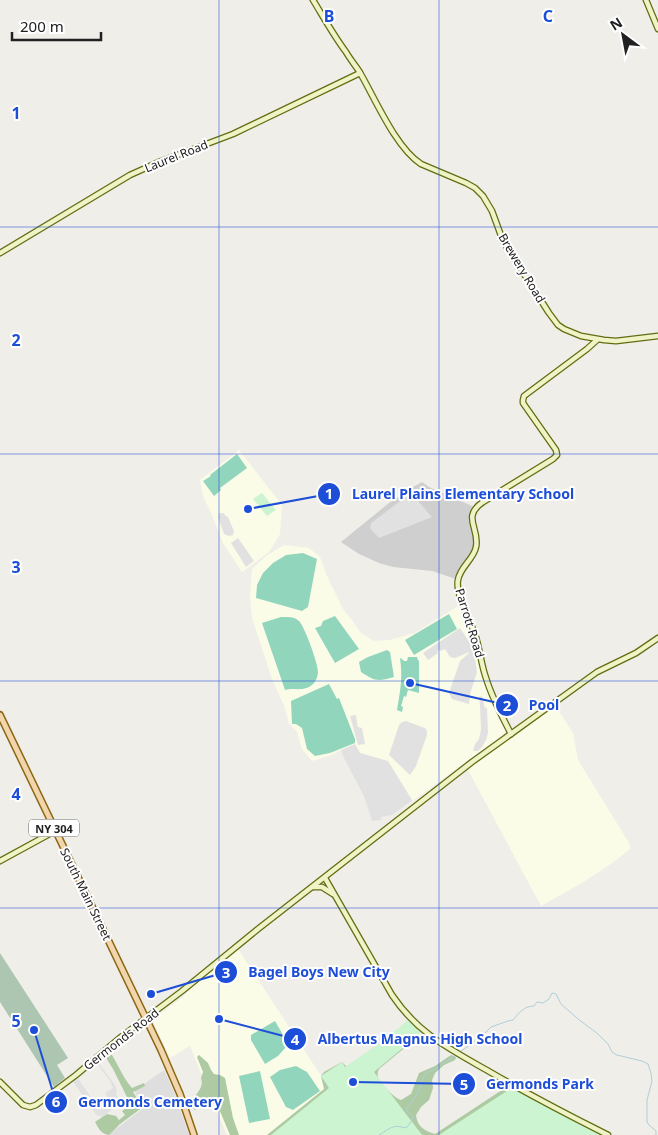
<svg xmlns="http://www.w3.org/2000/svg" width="658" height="1135" viewBox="0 0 658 1135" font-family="'Noto Sans',sans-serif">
<rect width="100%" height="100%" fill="#f0eee9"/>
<polygon fill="#dfdede" points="164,1070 174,1092 189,1135 108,1135 145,1107 134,1091"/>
<g fill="#fbfce7">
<polygon points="239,450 282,505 280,534 269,552 242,572 223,543 212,515 203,496 200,480"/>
<polygon points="284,545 309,548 320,557 327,576 343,609 351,619 361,633 374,641 390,640 415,633 460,605 470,631 485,685 505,730 504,734 403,808 368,755 364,755 360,753 355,744 341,750 329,756 312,761 302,749 297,732 289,723 284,705 272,679 252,618 250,595 252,569 266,556"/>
<polygon points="555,705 573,733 578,760 629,843 630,849 615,861 582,883 541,906 467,768"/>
<polygon points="238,949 329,1088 271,1135 227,1135 190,1046 170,1058 153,1021 154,1018 179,1000 196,984"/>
</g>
<polygon fill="#cfcfcf" points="422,482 429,487 472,506 470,519 475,539 475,546 472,553 456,579 432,571 393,567 379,563 359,554 341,542 389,503 413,487"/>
<g fill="#aecaa3">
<path d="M 419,1033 L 419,1036 L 379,1069 C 378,1072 377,1072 378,1077 C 381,1084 394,1098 401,1100 L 411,1094 L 419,1073 L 435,1066 L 451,1055 L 456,1057 L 455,1060 L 444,1065 L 435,1073 L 432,1080 L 433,1088 L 429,1100 L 421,1107 L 416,1115 C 417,1126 424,1131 435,1134 L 505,1088 L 509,1087 L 520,1094 L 445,1135 L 422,1135 L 418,1130 L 383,1135 L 267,1135 L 324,1089 L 321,1076 L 324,1072 L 340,1063 L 342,1062 L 347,1067 Z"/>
<path d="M 110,1052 C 118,1064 123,1078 132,1088 L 144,1083 L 145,1086 L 133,1092 L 143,1107 L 120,1124 L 109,1135 C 101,1134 99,1129 95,1122 L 107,1114 L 116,1116 L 119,1120 L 125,1115 L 122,1111 L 131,1105 L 113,1069 L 105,1056 Z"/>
<path d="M 199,1055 L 208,1063 L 211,1070 L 214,1074 L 220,1075 L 225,1078 L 233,1118 L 239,1135 L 230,1135 L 219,1109 L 211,1101 L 205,1102 L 195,1110 C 185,1097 206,1093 201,1078 L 203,1072 L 197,1057 Z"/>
</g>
<polygon fill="#adc6b2" points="0,953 68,1058 57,1065 65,1078 54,1087 0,1002"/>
<g fill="#cdf4d1">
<polygon points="262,493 276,510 267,516 253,499"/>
<polygon points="408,1020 421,1033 374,1072 422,1135 271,1135 329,1088 321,1076 342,1062 345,1067 384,1040"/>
<polygon points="513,1087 602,1135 439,1135"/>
</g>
<g fill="#92d5bd">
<polygon points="237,454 247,468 220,488 221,490 214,496 203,481 211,476 210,475"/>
<polygon points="303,553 317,559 308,607 302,611 256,598 257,585 263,573 273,563 286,555"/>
<polygon points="449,614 457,629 414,655 405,640"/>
<polygon points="335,616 359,649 335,663 315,628 321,626 323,621"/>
<path d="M 281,617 C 287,617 294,616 299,621 C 305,627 318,664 318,672 C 318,676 316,680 314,683 C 305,693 295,687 285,690 L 262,623 Z"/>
<path d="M 387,650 L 390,652 L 394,677 C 377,682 375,681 361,672 L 359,662 L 368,657 Z"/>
<path d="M 408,657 L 417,657 L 418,660 L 419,661 L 419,693 L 408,690 L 406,697 L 404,696 L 401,706 L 403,707 L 402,712 L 397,710 C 400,692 403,678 400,658 L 402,659 L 404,661 L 407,661 Z"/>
<polygon points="329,684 337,699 339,698 355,739 355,743 330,753 315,756 307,749 302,728 296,724 292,724 291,701"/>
<polygon points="275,1021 286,1040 286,1047 278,1056 265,1064 251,1040 251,1035"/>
<polygon points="296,1066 307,1072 320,1091 293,1110 286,1107 270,1077 280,1070"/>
<polygon points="260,1071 270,1119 249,1123 239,1076"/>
</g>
<g fill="#e1e1e1">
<polygon points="411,493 432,517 379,538 370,528 371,523"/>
<polygon points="219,513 223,513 226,516 228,517 234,531 233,535 229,536 224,534 218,517"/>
<polygon points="238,538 254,561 246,567 231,543"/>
<polygon points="460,628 472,646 470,647 473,652 475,651 476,657 475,658 477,672 470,694 469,704 452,699 449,693 460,661 468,654 469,652 458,657 455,658 450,657 445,649 440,651 439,650 437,651 438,653 428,660 423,653"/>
<polygon points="482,696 485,708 487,708 488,733 486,740 482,747 478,751 473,751 475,744 479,739 481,730 480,706 479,697"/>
<polygon points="356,715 357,723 358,727 362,728 365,744 358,745 350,716"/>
<polygon points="406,721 422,727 425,728 427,731 427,735 416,766 410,775 389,755 399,725 402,722"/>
<polygon points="355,744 360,753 388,761 412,800 412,801 392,815 381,817 381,820 372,821 364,796 344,758 341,750"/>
<polygon points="97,1061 115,1085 117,1090 116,1094 120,1103 102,1117 99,1115 97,1116 72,1080 77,1077 90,1096 89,1098 99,1110 110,1102 105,1093 113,1088 110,1081 96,1062"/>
</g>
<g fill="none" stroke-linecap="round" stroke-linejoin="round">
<g stroke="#afced8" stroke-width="1">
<path d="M 460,1052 L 482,1036 L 491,1027 L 508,1021 L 513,1020 C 519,1013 524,1006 534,1006 L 537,1002 L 543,1003 L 549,999 L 552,993 L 556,994 L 561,1004 L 578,1019 L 598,1034 L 608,1044 L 612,1052 L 617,1055 L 642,1061 L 648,1064 L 651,1073 L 652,1081 L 647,1100 L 647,1122 L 649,1125 L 656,1131 L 656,1135"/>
<path d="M 379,1135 C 391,1128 392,1124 406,1128 L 410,1123 L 413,1118 L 411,1114 L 407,1111 L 407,1108 L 417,1094 L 425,1074 L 435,1069 L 455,1056"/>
</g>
<g stroke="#616d13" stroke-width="7">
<g id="secondary">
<path d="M 313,0 C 324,18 334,36 346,52 C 350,59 355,65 359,71 C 375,98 395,147 421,164 L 466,183 L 475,188 L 483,196 L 492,211 L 503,241 L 549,313 L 558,325 L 564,329 L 581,336 L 604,340 L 616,341 L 658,336"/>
<polyline points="646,0 658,29"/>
<polyline points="0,253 130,175 159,162 233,134 360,73"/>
<path d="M 511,734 C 502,716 492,698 486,678 C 481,664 480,649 475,634 C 470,621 455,593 458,580 C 460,567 474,559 476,547 C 480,528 461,517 483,502 L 553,459 L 557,455 L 556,450 L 523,403 L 523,400 L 524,396 L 587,349 L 597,340"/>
<polyline points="0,861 55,831"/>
<path d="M 325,878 L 392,995 C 418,1034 450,1049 490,1072 C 528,1094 568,1115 608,1135"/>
<polyline points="313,887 322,887 333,894"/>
<polyline points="0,1082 23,1105 30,1107 36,1105 76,1075 121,1037 182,991 258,929 472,762 597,672 636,653 658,638"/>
</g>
</g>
<g stroke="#8c6713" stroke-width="8">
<polyline id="primary" points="0,715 161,1050 180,1094 194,1135"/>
</g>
<use href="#secondary" stroke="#eff3c5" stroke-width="4.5"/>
<use href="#primary" stroke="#f1d6ad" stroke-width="5"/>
</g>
<path fill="none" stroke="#1d4ed8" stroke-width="1" stroke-opacity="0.55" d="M 219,0 L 219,1135M 439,0 L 439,1135M 0,227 L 658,227M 0,454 L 658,454M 0,681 L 658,681M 0,908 L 658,908"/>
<g text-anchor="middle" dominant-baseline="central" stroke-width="4" stroke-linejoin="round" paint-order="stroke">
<rect fill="#fff" stroke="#646464" stroke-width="1" x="29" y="819.5" width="50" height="17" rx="4"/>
<g font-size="11" font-weight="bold" fill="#212121">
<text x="54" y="828">NY 304</text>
</g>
<g font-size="12" fill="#212121" stroke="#fff">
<text transform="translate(176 156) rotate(-22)">Laurel Road</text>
<text transform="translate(522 268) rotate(59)">Brewery Road</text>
<text transform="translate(470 623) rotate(73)">Parrott Road</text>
<text transform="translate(86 894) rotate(64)">South Main Street</text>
<text transform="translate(121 1039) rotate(-38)">Germonds Road</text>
</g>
</g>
<g font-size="16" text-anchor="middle" font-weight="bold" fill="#1d4ed8" stroke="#fff" stroke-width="4" stroke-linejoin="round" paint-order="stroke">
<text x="329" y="22">B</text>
<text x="548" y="22">C</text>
<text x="16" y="119">1</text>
<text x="16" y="346">2</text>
<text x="16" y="573">3</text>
<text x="16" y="800">4</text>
<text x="16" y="1027">5</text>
</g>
<path fill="none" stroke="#1d4ed8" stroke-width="2" d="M248 509L329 494M410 683L507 705M151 994L226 972M219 1019L295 1039M353 1082L464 1084M34 1030L56 1102"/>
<g fill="#1d4ed8" stroke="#fff" stroke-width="2">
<circle cx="248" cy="509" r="5"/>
<circle cx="410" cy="683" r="5"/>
<circle cx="151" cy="994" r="5"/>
<circle cx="219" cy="1019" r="5"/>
<circle cx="353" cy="1082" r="5"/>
<circle cx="34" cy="1030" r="5"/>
<circle cx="329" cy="494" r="12"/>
<circle cx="507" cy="705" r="12"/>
<circle cx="226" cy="972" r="12"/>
<circle cx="295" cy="1039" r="12"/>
<circle cx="464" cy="1084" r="12"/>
<circle cx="56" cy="1102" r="12"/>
</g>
<g font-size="15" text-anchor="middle" font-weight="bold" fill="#fff">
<text x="329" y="499">1</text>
<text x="507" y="711">2</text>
<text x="226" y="978">3</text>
<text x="295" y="1045">4</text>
<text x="464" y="1090">5</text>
<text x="56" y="1107">6</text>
</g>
<g font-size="14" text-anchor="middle" font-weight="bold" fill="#1d4ed8" stroke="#fff" stroke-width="4" stroke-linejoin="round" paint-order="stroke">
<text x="463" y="499">Laurel Plains Elementary School</text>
<text x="544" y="710">Pool</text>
<text x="319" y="977">Bagel Boys New City</text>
<text x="420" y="1044">Albertus Magnus High School</text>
<text x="540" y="1089">Germonds Park</text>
<text x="150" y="1107">Germonds Cemetery</text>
</g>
<g transform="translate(623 35) rotate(328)" stroke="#ffffff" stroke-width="4" paint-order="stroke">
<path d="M0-4L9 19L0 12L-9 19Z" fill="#212121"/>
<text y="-8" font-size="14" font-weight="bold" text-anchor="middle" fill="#212121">N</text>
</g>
<path d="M12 32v8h89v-8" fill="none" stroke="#212121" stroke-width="2.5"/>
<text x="20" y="32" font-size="15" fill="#212121" stroke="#ffffff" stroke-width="4" paint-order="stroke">200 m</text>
</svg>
